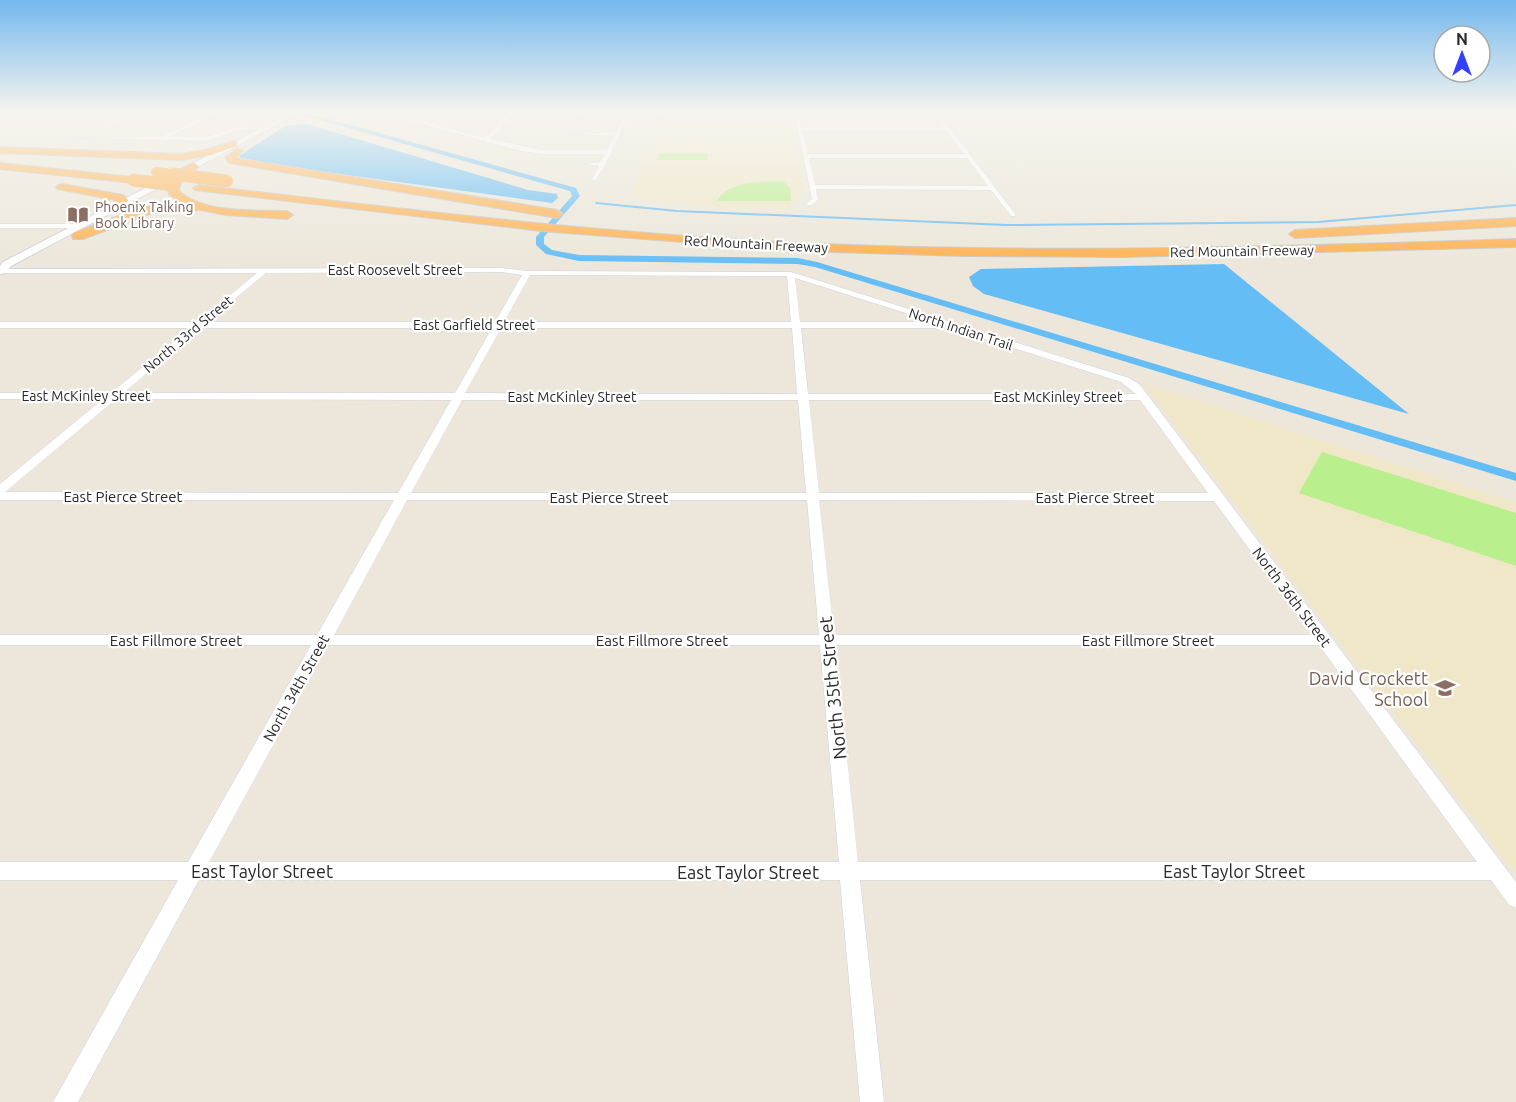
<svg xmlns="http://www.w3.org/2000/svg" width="1516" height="1102" viewBox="0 0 1516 1102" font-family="Ubuntu,sans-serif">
<rect width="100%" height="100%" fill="#ece7da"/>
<g fill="#efe7c8">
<polygon points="666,121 792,122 804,195 798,195 799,201 793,203 794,209 739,209 662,202 631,193 645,154 649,154 659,123"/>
<polygon points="1144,384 1516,502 1516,874"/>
</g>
<g fill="#b9ef8d">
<polygon points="659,153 708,153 707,160 656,160"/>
<path d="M 783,181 L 790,188 L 791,201 L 717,201 C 728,180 763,182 783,181 Z"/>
<polygon points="1322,452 1516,513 1516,566 1299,493"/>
</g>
<g fill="#65bdf6">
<polygon points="307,124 528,190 557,194 558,198 552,203 244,161 239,156 287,125"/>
<polygon points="1224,264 1409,414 984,294 973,286 969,277 981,269"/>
</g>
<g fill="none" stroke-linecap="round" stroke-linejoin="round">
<polyline stroke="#65bdf6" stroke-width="2" points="596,203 677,211 1006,225 1318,222 1516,205"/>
<polygon fill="#65bdf6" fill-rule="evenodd" points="304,112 576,188 580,196 544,237 544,244 552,250 579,255 798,258 817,262 1516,473 1516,481 815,267 798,264 579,261 546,254 536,245 536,237 572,196 570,191 302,115"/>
<g stroke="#cfd0e3" stroke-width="1">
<g id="street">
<polygon points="136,111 143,111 113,125 110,123 112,121 0,121 0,119 119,119"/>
<polygon points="215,111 222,111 168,137 206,137 236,127 272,128 237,131 206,141 76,138 161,137"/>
<polygon points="374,111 383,111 419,121 448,115 450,117 426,122 485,138 511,111 516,111 490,139 542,150 607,150 614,136 572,134 616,132 622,119 576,118 624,117 626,111 631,111 606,164 595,181 592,179 599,166 585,164 600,162 605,154 542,154 521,151"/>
<path d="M 932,111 L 937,111 L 1015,214 L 1015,216 L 1011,216 L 991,190 L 816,189 L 818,200 L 811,205 L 807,205 L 807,203 L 812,199 L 796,121 L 656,120 L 798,119 L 802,127 L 944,127 ZM 803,131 L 946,131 L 964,154 L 808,154 ZM 809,158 L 967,158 L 988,186 L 815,185 Z"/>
<polygon points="0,224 79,224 83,226 79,228 0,228"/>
<path d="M 502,268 L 527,271 L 791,272 L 1129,378 L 1140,385 L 1516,882 L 1516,908 L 1509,905 L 1491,880 L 860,880 L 884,1102 L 860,1102 L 840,880 L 199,880 L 78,1102 L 53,1102 L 178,880 L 0,880 L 0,862 L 188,862 L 311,645 L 0,645 L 0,635 L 317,635 L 394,500 L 0,500 L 0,484 L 103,399 L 0,399 L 0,393 L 111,393 L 190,328 L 0,328 L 0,322 L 197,322 L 257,273 L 2,273 L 0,269 ZM 502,272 L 522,275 L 495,322 L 207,322 L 266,273 ZM 530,275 L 787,276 L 791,322 L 504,322 ZM 795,278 L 934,322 L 800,322 ZM 941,325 L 1121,382 L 1136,394 L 808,394 L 801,328 L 937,328 ZM 201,328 L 492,328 L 455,393 L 123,393 ZM 501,328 L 792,328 L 797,394 L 465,393 ZM 116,399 L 451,400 L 398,493 L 5,492 ZM 462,400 L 798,400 L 806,493 L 411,493 ZM 809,400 L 1140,400 L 1208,493 L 819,493 ZM 407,500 L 807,500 L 819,635 L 334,635 ZM 819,500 L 1214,501 L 1312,635 L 834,635 ZM 328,645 L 820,645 L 839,862 L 209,862 ZM 835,645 L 1319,645 L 1477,862 L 858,862 Z"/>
</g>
</g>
<g stroke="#cfd0e3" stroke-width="2">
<polygon id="secondary" points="294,111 303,111 11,266 6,273 0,274 0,266 3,262"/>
</g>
<g stroke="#c7c7c7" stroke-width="2">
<g id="highway">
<polygon points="234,141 237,142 237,146 211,155 181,160 0,153 0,147 181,154 209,149"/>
<polygon points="238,148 243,151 236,158 557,210 563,214 557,218 229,163 225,157"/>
<polygon points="0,163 133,177 138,180 133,183 0,169"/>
<path d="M 194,163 L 199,166 C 190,175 180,177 179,191 C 206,214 253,210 287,211 L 293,215 L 287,219 L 226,215 L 201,210 L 152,213 L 83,239 L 73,239 L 72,236 L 73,233 L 146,206 L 184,205 L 169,194 C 164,180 181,167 194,163 Z"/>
<polygon points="62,184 123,195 128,200 123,208 115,208 113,205 115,200 58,189 56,187"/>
<path d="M 199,185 C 399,209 599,233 800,243 C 1038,254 1277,247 1516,239 L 1516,247 L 1122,257 L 965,256 L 800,251 L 541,231 L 195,190 L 193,188 Z"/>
<polygon points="1516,218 1516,226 1295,238 1289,234 1295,230"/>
</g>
</g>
<use href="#street" fill="#fff" fill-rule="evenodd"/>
<use href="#secondary" fill="#fff" fill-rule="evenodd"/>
<use href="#highway" fill="#ffb252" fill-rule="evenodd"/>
<g stroke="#c7c7c7" stroke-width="10" stroke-linecap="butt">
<polyline id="highway-bridge-far1" points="156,172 185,176"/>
</g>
<g stroke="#c7c7c7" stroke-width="13" stroke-linecap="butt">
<g id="highway-bridge">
<polyline points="174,174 227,181"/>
<polyline points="133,180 173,185"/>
</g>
</g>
<use href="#highway-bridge-far1" stroke="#ffb252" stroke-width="10"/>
<use href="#highway-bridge" stroke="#ffb252" stroke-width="12"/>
</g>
<linearGradient id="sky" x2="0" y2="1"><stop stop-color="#73b8ee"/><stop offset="0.42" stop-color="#f6f4ee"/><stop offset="1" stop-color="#f6f4ee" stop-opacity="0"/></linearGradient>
<rect width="1516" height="266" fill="url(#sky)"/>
<defs>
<g id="library-bare" transform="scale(1.62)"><path d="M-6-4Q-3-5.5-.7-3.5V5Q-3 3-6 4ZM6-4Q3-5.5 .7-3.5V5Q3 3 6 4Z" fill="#8d6e63" stroke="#fff" stroke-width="2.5" paint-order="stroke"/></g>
<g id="school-bare" transform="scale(1.62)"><path d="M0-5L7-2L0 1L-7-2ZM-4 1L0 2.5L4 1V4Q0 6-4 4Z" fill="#8d6e63" stroke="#fff" stroke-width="2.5" paint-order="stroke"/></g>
</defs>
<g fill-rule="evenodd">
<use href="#library-bare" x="78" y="215"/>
<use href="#school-bare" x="1445" y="688"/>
</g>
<g text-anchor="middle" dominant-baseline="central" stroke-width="4.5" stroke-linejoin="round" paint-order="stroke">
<g font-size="14" fill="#785e54" stroke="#fff" text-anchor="start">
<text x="95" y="207">Phoenix Talking<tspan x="95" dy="16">Book Library</tspan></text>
</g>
<g font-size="14" fill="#292929" stroke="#fff">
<text transform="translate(756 244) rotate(3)">Red Mountain Freeway</text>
<text transform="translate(1242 251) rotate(-1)">Red Mountain Freeway</text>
<text x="395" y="270">East Roosevelt Street</text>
<text x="474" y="325">East Garfield Street</text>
<text transform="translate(961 329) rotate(18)">North Indian Trail</text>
<text transform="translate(188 334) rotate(-40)">North 33rd Street</text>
<text x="86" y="396">East McKinley Street</text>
<text x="572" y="397">East McKinley Street</text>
<text x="1058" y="397">East McKinley Street</text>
</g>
<g font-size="15" fill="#292929" stroke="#fff">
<text x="123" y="496">East Pierce Street</text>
<text x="609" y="497">East Pierce Street</text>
<text x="1095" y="497">East Pierce Street</text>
<text transform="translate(1292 597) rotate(53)">North 36th Street</text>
<text x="176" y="640">East Fillmore Street</text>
<text x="662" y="640">East Fillmore Street</text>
<text x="1148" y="640">East Fillmore Street</text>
<text transform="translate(296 688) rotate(-61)">North 34th Street</text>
</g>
<g font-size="18" fill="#785e54" stroke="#fff" text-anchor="end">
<text x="1428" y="678">David Crockett<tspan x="1428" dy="21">School</tspan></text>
</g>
<g font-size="18" fill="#292929" stroke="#fff">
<text transform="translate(832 688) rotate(-96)">North 35th Street</text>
<text x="262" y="871">East Taylor Street</text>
<text x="1234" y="871">East Taylor Street</text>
<text x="748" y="872">East Taylor Street</text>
</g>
</g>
<g transform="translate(1462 54)"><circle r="28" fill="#ffffff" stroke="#a9a9a9" stroke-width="1.5"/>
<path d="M0-4.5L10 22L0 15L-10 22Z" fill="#3440ff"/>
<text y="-9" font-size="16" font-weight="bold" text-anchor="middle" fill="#292929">N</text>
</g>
</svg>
